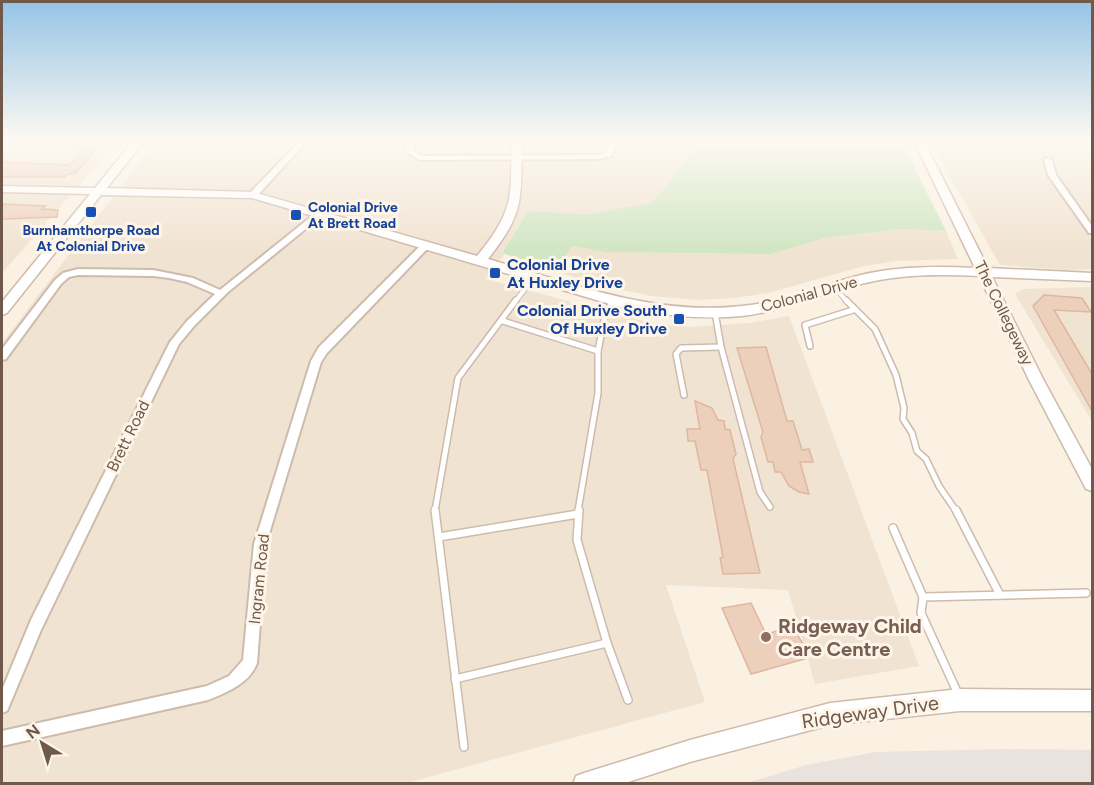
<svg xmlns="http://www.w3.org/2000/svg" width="1094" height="785" viewBox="0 0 1094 785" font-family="Figtree,sans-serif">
<rect width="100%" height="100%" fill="#faf1e3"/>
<g fill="#f1e3d2">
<polygon points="2,141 118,141 2,273"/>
<polygon points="155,141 702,141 652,203 588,214 528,211 502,252 504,255 485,279 655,324 688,327 749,323 789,316 919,666 815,684 788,590 666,585 705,702 407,783 2,783 2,343"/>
<polygon points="930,141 1092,141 1092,269 1066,270 1000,265"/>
<polygon points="900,229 946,231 958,259 896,261 864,266 768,293 735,298 696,300 652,296 612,288 554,271 573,246 605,252 771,254 825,238"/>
<polygon points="1092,287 1092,421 1015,294 1024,289"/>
</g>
<polygon fill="#eae3dd" points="1007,749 1092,750 1092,783 747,783 806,765 876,752"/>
<polygon fill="#d1e6c3" points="702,141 901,141 946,231 900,229 825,238 771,254 605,252 573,246 554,271 502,253 528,211 588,214 652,203"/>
<g fill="#edd0bc" stroke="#dfb69e" stroke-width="1.5">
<polygon points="81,141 108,141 96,150 74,174 68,174 65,177 2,177 2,162 69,165 83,152 69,147"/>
<polygon points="2,204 45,206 42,209 58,210 57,217 2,219"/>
<polygon points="1044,295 1082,298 1091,312 1054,310 1092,374 1092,411 1033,306"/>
<polygon points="766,347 787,421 793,421 802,450 809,449 813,462 800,462 809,494 799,492 789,486 781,472 775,472 773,462 768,462 761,437 763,432 737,348"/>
<polygon points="695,401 712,408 718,420 724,421 725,429 730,430 736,454 733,459 760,573 723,574 720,558 723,557 707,470 701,470 695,441 688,441 687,429 700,429"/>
<polygon points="751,603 766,634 792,627 804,645 808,658 751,674 722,608"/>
</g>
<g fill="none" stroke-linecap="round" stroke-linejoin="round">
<g stroke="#cdbbad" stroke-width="6">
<g id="lane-far2">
<polyline points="835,287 847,302"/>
<polyline points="515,302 534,277"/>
</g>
</g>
<g stroke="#cdbbad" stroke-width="8">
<g id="lane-far1">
<polyline points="846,300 875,329 896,375 904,408 903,419 912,433 917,451 926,459 939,486 956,511"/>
<polyline points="715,312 721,347 760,492 770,507"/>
<polyline points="503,321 598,351"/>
<polyline points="810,346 805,325 853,310"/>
<polyline points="684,395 676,354 681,348 721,347"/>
<polyline points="435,511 458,378 516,300"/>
<polyline points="578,511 598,393 598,351 605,316 613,300"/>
</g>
</g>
<g stroke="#cdbbad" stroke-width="10">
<g id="lane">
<polyline points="435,510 464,747"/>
<polyline points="579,510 577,540 607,643 628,700"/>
<polyline points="956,510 1000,595"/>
<polyline points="893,528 923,597"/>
<polyline points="439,537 578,514"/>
<polyline points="455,679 607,643"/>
<polyline points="959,696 921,613 923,597 1086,593"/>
</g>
</g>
<g stroke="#cdbbad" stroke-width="4">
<g id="street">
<polygon points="300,141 307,141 256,197 250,197 250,193"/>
<polygon points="407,141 414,141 413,150 422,156 599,155 605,153 612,141 619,141 611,156 600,159 420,160 405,151"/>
<polygon points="1045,158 1052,160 1056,175 1092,226 1092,233 1089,233 1048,175 1044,160"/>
<polygon points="317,212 320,212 324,214 228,292 194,326 179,344 41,630 7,711 2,713 2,690 31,620 170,342 187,321 215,294 187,282 169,278 153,276 78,275 69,277 61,284 6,359 2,360 2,349 55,280 63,273 78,269 153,270 193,278 220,290"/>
<path d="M 426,242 L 430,245 L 429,247 L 327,353 L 321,362 L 266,544 L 257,663 C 249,684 227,692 208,700 L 2,746 L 2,731 L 207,686 L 229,676 L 243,660 L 254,544 L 311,361 L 319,347 L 423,243 Z"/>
</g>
</g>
<g stroke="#cfbaab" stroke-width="3">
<g id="secondary">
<path d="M 133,141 L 144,141 L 107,188 L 253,192 L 477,256 C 490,240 503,223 508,203 C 513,183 510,162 513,141 L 523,141 C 520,161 523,182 519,202 C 515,224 501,242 488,259 C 571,283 654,316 742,306 C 783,302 821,285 861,275 C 898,266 937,266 975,268 L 914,141 L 924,141 L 988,268 L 1092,273 L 1092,281 L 992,277 L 1043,379 L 1092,469 L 1092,491 L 1086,489 L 1029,380 L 979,276 C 939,274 899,274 861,284 C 821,294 783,311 742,316 C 701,320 660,315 620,307 L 252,198 L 101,195 L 7,313 L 2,315 L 2,302 L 90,194 L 2,192 L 2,186 L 95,188 Z"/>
<polygon points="960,689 1092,690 1092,711 960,711 830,725 690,762 622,784 573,784 576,776 584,773 690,740 830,703"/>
</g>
</g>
<use href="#lane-far2" stroke="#fff" stroke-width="4"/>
<use href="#lane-far1" stroke="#fff" stroke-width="5"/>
<use href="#lane" stroke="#fff" stroke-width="7"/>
<use href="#street" fill="#fff" fill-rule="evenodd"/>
<use href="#secondary" fill="#fff" fill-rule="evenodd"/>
</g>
<linearGradient id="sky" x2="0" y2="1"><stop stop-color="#95c4e6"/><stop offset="0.56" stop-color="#fdf9f2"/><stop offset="1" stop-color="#fdf9f2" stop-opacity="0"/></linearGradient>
<rect width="1094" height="251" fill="url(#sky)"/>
<g fill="#1a4fb4" stroke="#fdf5e8" stroke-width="2">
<rect x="85" y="206" width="12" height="12" rx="3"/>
<rect x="290" y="209" width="12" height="12" rx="3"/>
<rect x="489" y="267" width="12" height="12" rx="3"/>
<rect x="673" y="313" width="12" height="12" rx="3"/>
</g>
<circle fill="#8d6e63" stroke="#fdf5e8" stroke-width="2" cx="766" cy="637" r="6"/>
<g text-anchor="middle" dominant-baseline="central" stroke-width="6" stroke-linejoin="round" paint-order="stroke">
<g font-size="14" font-weight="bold" fill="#164399" stroke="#fdf5e8" text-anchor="start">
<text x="308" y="207">Colonial Drive<tspan x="308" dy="16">At Brett Road</tspan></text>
<text x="91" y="230" text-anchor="middle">Burnhamthorpe Road<tspan x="91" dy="16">At Colonial Drive</tspan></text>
</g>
<g font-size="16" font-weight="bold" fill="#164399" stroke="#fdf5e8" text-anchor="start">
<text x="507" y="264">Colonial Drive<tspan x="507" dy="18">At Huxley Drive</tspan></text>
<text x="667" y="310" text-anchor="end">Colonial Drive South<tspan x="667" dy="18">Of Huxley Drive</tspan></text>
</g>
<g font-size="16" fill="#70584b" stroke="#fdf5e8">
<text transform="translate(809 294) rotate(-15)">Colonial Drive</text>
<text transform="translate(1004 313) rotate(64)">The Collegeway</text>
<text transform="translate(128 436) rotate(-64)">Brett Road</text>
<text transform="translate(259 579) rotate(-84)">Ingram Road</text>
</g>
<g font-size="20" font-weight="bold" fill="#785e54" stroke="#fdf5e8" text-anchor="start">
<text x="778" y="626">Ridgeway Child<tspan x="778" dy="23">Care Centre</tspan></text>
</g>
<g font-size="20" fill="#70584b" stroke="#fdf5e8">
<text transform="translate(870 712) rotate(-8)">Ridgeway Drive</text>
</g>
</g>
<rect width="1094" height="785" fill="none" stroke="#70584b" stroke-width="6"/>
<g transform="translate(42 743) rotate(322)" stroke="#fdf5e8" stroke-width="4.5" paint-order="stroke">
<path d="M0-4.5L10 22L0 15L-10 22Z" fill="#70584b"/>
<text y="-9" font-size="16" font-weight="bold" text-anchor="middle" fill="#70584b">N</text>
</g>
</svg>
